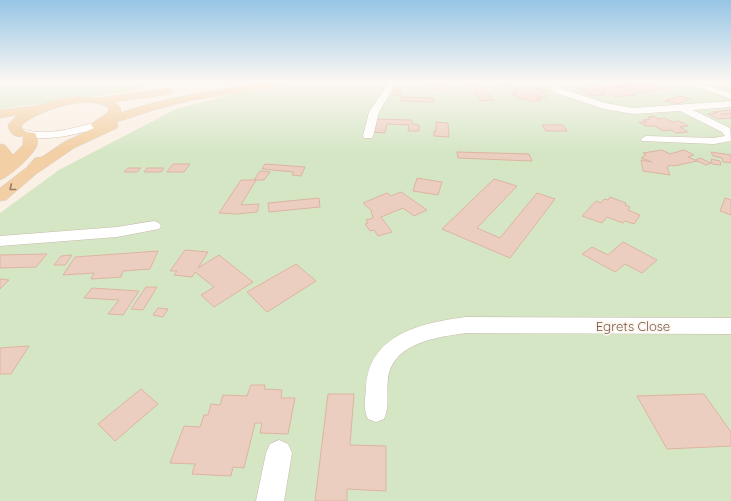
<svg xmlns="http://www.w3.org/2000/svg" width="731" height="501" font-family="Quicksand,sans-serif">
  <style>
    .green { fill: #d5e6c5 }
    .building { fill: #eccec0; stroke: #ddb4a2 }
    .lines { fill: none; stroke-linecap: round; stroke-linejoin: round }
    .minor-casing { stroke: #cab8ad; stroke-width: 1 }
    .major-casing { stroke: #d7d0cd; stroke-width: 1 }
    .minor { fill: #fff; fill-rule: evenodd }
    .major { fill: #f2cfa4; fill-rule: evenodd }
    .oneway { stroke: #977b67 }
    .labels { text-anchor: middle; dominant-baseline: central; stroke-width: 3; stroke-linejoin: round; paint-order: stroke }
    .near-street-label { font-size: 13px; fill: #70574d; stroke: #fdf5eb }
  </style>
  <rect width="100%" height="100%" fill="#faf0e5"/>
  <path class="green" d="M0 82H145L142 88 127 92 0 109Z
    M309 82H731V501H0V213L59 170 176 109 242 92Z"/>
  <path class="building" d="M429 82H443L445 89 430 88Z
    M466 82H478L494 100 481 101Z
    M507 82 516 87 510 88 501 83Z
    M618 82H642L664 88 643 93 635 92 618 86 624 84 630 86Z
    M587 84H596L603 87 618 86 635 95 616 97 607 92 601 93 606 95 592 96 579 89 593 88Z
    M529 86 547 91 541 92 548 96 536 98 541 100 532 102 528 99 522 100 511 94 516 93 513 92 517 91 513 89Z
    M391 91H400L401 95H393Z
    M679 96 691 99 677 104 665 101Z
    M401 97 433 98 434 102 402 101Z
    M731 110V113L721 114H730L731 118 718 119 708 114 717 113 713 112Z
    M654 116 658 119 665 118 672 122 679 121 688 126 680 127 688 132 676 133 671 130 664 131 654 126H646L639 122H647L643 120 651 119 648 117Z
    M375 119 412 120V124L419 125V131H408L409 125 387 124 385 133 372 132Z
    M436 122 448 123 449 137 434 136V131H436Z
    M542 125H563L567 131H546Z
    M662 150 670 154 684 150 694 155 688 157 697 161 674 166 671 165 667 167 670 175 643 171 641 160 652 162 641 158 646 155 643 153Z
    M457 152 529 154 532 161 458 158Z
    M711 152 731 155V163L723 162 722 158 713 156Z
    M700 158 711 163 706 165 695 160Z
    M711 159 720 161 721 165 712 164Z
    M173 164H190L184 172H167Z
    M265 164 305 167 301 176 292 175 294 172 262 169Z
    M128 168H141L137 172H124Z
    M147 168H164L161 172H144Z
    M260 171 270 172 264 180H254Z
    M417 178 442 182 438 195 413 191Z
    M494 179 517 186 477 228 500 238 537 193 555 199 510 258 442 229Z
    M241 180H256L241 205 259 204 257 212 236 214 219 213Z
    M401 192 427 210 414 216 403 208 381 217 392 232 378 236 374 230 370 231 365 224 368 223 366 220 373 218 371 210 363 203 387 193 391 196Z
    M610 197 626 203 625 205 630 207 628 210 640 215 634 224 625 221 623 223 607 217 602 223 582 216 596 201 601 203 604 199 608 200Z
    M319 198 320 207 269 212 268 203Z
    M725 198 731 200V215L720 211Z
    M623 242 657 260 642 273 625 264 615 272 582 254 592 247 608 255Z
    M185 250 208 252 198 268 219 255 253 282 214 307 201 295 214 287 195 272 192 277 174 275 177 271H170Z
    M158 251 150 269 123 271 121 277 91 279 94 273 63 275 75 257Z
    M47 254 36 267 0 268V255Z
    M72 255 65 265H54L61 256Z
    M296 264 316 281 267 312 247 292Z
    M0 279 9 280 0 289Z
    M146 287H157L143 310 131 309Z
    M92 288 139 291 123 315 108 314 119 300 84 298Z
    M158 308 168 309 163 317 153 315Z
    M29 346 11 374H0V348Z
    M251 385H265L264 389 282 390 281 398H295L288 434 260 433 262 423H255L244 468 233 467 231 476 192 474 195 464 170 463 184 426 200 427 204 415H208L211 404 220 405 223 395 247 396Z
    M141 389 158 404 115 441 98 424Z
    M328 394H354L350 445 386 446V491L347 489V501H315Z
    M704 394 731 432V446L667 449 637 396Z"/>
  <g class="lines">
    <defs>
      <path id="minor" d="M389 82H397L379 112 373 136 372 138H364L363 136 369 112Z
        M549 82H558L556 84 562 89 606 103 633 108 731 101V107L693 110 730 128 731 141 714 144 642 141 641 139 646 136 714 138 725 136 722 132 680 111 633 114 604 109 556 93 547 84Z
        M684 82H695L731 93V99Z
        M97 122 102 125 101 127C73 136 45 142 16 135L15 133C20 127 31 132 38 132 59 133 77 127 97 122Z
        M154 221 159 223 161 226 159 229 117 237 0 246V236L117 227Z
        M466 317 731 318V334L466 333C437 337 392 343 388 379 386 393 390 406 384 419L376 422 368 419C363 409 365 399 366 389 368 334 421 323 466 317Z
        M279 440 288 444 292 453 284 501H256L266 453 270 444Z"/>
      <path id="major" d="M265 82H287L282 85 188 101 157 109 117 122 118 125 117 128 74 148 36 174 6 200 0 201V188L26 168 35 158 42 157 64 142 94 128 91 125C95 119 106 117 109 109 93 92 35 111 21 126 23 133 29 132 35 133 37 136 38 142 37 145 34 155 9 177 0 180V144L5 145 13 155 23 145V136C15 138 9 133 8 125L17 115 0 118V110L35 106 61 99 76 97 98 98 169 88 174 91 169 94 115 102 121 109 120 113C167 97 216 90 265 82Z"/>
    </defs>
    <use href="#minor" class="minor-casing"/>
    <use href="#major" class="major-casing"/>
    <use href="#minor" class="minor"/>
    <use href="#major" class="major"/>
  </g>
  <defs><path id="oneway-chevron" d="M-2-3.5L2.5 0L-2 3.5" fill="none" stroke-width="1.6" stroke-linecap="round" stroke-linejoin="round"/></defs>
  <use class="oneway" href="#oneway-chevron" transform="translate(12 188) rotate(141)"/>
  <linearGradient id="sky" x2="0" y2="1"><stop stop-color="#96c5e5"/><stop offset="0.54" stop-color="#fdf8f3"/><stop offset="1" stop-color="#fdf8f3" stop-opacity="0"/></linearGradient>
  <rect width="731" height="152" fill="url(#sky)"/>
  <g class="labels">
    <g class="near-street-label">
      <text x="633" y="326">Egrets Close</text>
    </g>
  </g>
</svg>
